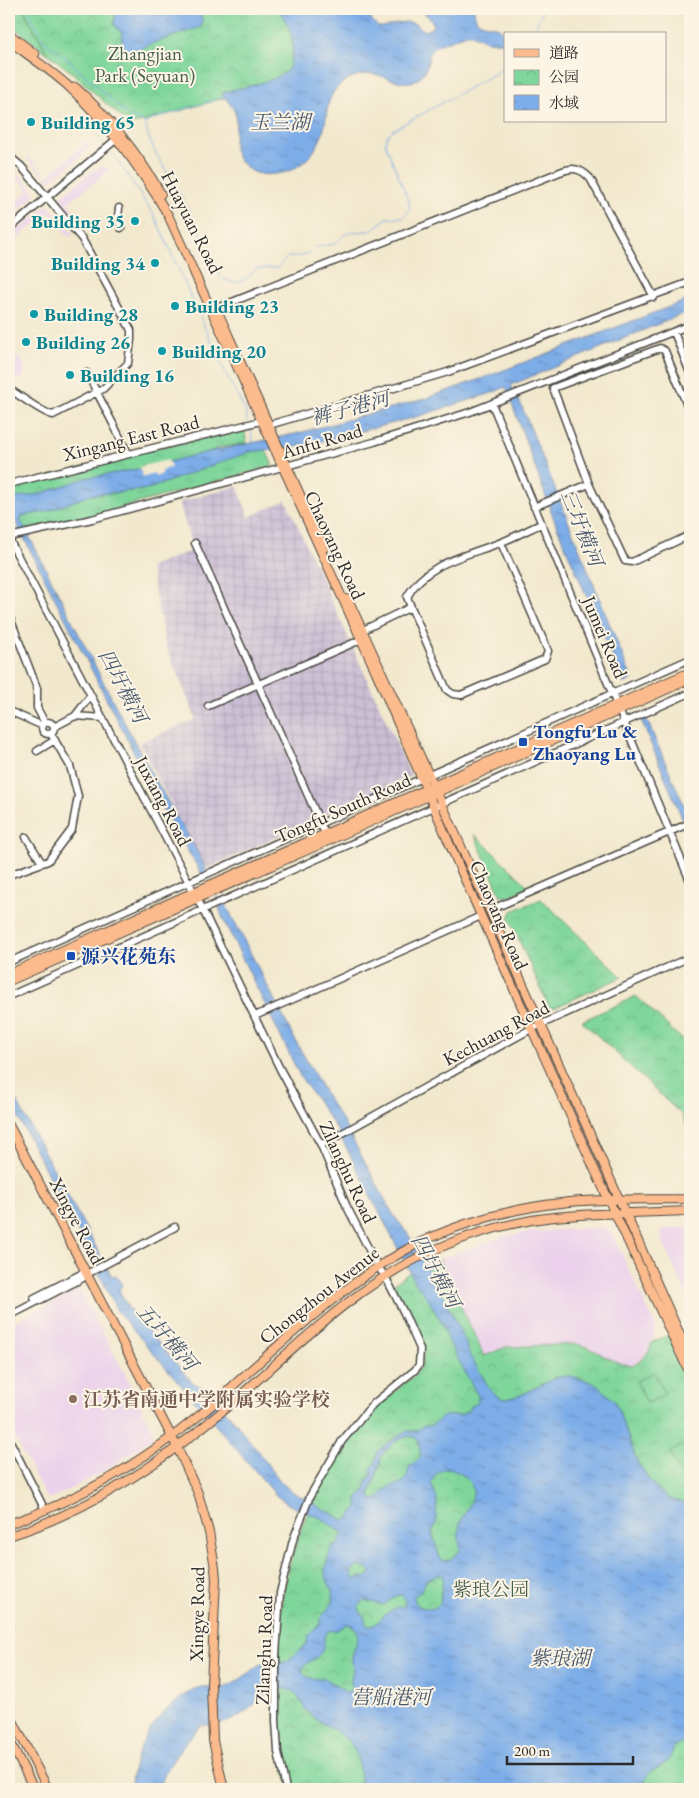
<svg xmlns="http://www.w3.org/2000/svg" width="699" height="1798" font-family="'EB Garamond','Noto Serif SC',serif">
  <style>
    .built { fill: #ebd1eb }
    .industrial { fill: url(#industrial-grid) }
    .grass { fill: url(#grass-tufts); stroke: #558063 }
    .park { fill: url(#park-crowns); stroke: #558063 }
    .garden { fill: #7fd69b; stroke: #558063 }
    .water { fill: url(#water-ripples); stroke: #546c8a; fill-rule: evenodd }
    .pier { fill: #f2e8cd }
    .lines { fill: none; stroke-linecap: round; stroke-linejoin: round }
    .stream { stroke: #7dade8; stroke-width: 1 }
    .canal { stroke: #7dade8; stroke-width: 4.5 }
    .minor-casing { stroke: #494743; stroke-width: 9 }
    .major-casing { stroke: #494743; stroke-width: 10 }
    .minor { stroke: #fff; stroke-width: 6 }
    .major { stroke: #fbbb8d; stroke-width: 8 }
    .culture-dot { fill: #0f9aa8; stroke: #fcf5e5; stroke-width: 2 }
    .transit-dot { fill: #1a4fb4; stroke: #fcf5e5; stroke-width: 2 }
    .education-dot { fill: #8d6e63; stroke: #fcf5e5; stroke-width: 2 }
    .labels { text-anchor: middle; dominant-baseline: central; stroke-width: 4; stroke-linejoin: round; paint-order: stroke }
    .park-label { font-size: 19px; fill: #445e4d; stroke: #fcf5e5 }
    .culture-label { font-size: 19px; font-weight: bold; fill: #0d838f; stroke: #fcf5e5; text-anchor: start }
    .street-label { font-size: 19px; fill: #2b2b2b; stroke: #fcf5e5 }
    .transit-label { font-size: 19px; font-weight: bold; fill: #164399; stroke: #fcf5e5; text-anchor: start }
    .education-label { font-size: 19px; font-weight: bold; fill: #785e54; stroke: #fcf5e5; text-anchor: start }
    .water-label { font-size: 20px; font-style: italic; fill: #48586d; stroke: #fcf5e5 }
  </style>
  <defs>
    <pattern id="industrial-grid" width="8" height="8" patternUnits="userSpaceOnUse" patternTransform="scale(1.25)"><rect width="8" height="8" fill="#cbbfd5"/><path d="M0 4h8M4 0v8" fill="none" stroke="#aea4b7"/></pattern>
    <pattern id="grass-tufts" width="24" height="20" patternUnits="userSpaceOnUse" patternTransform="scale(1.25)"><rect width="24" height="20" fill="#7fd69b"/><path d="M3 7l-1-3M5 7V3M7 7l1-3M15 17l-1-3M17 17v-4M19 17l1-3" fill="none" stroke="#6eb886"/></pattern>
    <pattern id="park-crowns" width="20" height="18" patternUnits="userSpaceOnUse" patternTransform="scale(1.25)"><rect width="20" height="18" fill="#7fd69b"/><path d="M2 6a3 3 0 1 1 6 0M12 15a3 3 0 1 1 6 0" fill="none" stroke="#6eb886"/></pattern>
    <pattern id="water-ripples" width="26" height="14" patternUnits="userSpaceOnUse" patternTransform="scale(1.25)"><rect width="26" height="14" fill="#7dade8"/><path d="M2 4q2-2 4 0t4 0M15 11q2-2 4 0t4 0" fill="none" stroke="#678dbc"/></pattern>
  </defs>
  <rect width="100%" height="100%" fill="#fcf5e5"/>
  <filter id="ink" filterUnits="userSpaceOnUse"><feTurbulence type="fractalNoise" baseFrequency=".02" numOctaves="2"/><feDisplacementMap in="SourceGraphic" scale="10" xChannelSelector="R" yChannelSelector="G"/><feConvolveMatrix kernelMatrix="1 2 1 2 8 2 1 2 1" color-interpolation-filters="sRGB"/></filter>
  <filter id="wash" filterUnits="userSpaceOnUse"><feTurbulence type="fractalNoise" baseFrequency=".0096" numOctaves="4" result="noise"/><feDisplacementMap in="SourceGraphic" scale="20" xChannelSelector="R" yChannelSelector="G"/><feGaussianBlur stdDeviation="1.12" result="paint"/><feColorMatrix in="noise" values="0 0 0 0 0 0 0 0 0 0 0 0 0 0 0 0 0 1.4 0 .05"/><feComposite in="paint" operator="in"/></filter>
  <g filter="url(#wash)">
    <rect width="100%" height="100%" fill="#f2e8cd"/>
    <path class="built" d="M88 141 91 145 82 153 83 155 49 182 27 159 29 157 47 177Z
      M104 165 109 171 67 203 87 227 85 230 59 198 94 170 96 171Z
      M18 173 36 194 9 218V209L29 191 15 175Z
      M48 205 73 234 70 237 49 212 9 245V238Z
      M20 357 25 368 23 378 9 384V363Z
      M602 1227 607 1228 612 1234 656 1326 652 1342 647 1355 632 1365H622L613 1362 587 1346 526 1345 506 1347 484 1356 439 1259 504 1236 532 1232Z
      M690 1227V1304L661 1237 662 1229Z
      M79 1289 124 1372 153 1433 150 1440 101 1473 50 1499 45 1496 9 1426V1324Z"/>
    <path class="industrial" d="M237 486 249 517 286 500 411 776 206 869 139 743 196 719 165 643 150 567 193 550 179 502Z"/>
    <path class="grass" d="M13 9H23L48 54 9 24V14Z
      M266 450 273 466 90 516 23 530 15 513 90 495 148 489 221 461 249 452Z"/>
    <path class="park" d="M23 9H330L299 76 135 124 123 119 75 75 48 54Z
      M244 429 247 443 219 448 171 467 9 503V487L148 450Z
      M474 834 529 887 508 897 501 896Z
      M541 899 620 975 622 977 554 1008 549 1007 509 918 512 911Z
      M636 996 690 1047V1135L682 1115 582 1021Z
      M439 1259 484 1356 506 1347 576 1344C599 1348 608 1364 632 1365 642 1360 650 1354 652 1342L690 1326V1789H290C279 1757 280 1725 280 1692 279 1671 278 1651 279 1631 283 1565 307 1504 341 1449L348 1443 376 1407 415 1375 422 1365 424 1352 423 1338 414 1323 412 1311 403 1302 394 1284 407 1274Z"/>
    <path class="garden" d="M654 1372 665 1394 647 1403 636 1381Z
      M690 1442V1472L681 1476 670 1452Z"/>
    <path class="water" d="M120 9H155L159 15H163L175 9H198L203 21 201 27 150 44 134 52 127 54 122 46V34L114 24 116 12Z
      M278 9H300L306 14 313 9H362L378 27C390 28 402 18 415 24 419 26 421 29 425 31L432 28 433 24 431 19 420 9H474C475 37 505 13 505 43L487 41 469 33 433 47C427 54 430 66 422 75 409 91 389 76 373 74 364 73 351 76 344 82 324 96 329 112 323 132 316 154 299 172 275 174 262 176 250 173 241 162 229 149 236 135 236 119 236 108 227 102 222 93L238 88H243C256 84 273 81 284 73 289 70 290 66 291 60 296 40 289 25 278 9Z
      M690 299V311L511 385 522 407 632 679 624 684 555 522 506 387 492 393 413 418 302 446 249 452 148 489 90 495 45 512 21 516V521L31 540C78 631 122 723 174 812 181 824 208 866 208 879L204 878 162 807 13 517 9 518V499L39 494 86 478 139 469 204 453 299 433 424 399 486 377Z
      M646 718 690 819V837L641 720Z
      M217 896 226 905 294 1038 330 1102 342 1120 394 1216 407 1232 446 1302 465 1341 470 1356 491 1391 500 1398 507 1399 523 1394 559 1376H571L591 1382 601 1388 614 1401 618 1409 637 1461 650 1481 659 1491 670 1499 690 1505V1740L675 1745C672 1749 672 1756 668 1760 656 1775 648 1762 643 1789H363C357 1778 362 1763 354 1749 345 1732 324 1727 310 1714 301 1707 300 1693 288 1689 283 1687 275 1689 270 1692 261 1696 254 1706 246 1711 229 1725 220 1723 200 1726 182 1746 168 1764 158 1789H130C134 1752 150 1720 181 1698 186 1695 192 1690 198 1689 208 1686 219 1690 229 1686 241 1680 252 1670 264 1662L280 1663 286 1662 307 1644 308 1636 319 1625 322 1616 333 1603C335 1591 327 1584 325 1572 324 1568 331 1549 333 1545L337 1546 343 1533 319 1517 291 1506 277 1496 117 1311 90 1255 9 1100V1087L111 1275 117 1277 122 1285 119 1290 128 1307 192 1382 207 1390 234 1420 281 1482 291 1491 343 1520 350 1517 357 1507V1498L365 1490 367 1480 372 1475 370 1471 375 1463 378 1451 392 1440 406 1431H415L424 1426H431L444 1416 461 1415 471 1409 470 1407 479 1402 477 1399 479 1398 451 1346 441 1321 428 1299 415 1282 336 1128 300 1076 223 919 216 899ZM409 1436 414 1437 418 1440 421 1457 409 1467C405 1488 404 1479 388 1488 383 1491 381 1496 376 1500L371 1499 370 1493 380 1465 381 1455 396 1441ZM444 1469C453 1469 459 1472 466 1478 483 1495 465 1508 460 1524 457 1533 460 1542 460 1551L450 1560 443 1561 440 1558 432 1533 436 1523 437 1499 431 1483 436 1474ZM359 1566 369 1569 371 1571 369 1576 354 1579 351 1572ZM439 1574 443 1576 440 1604 433 1609 419 1607 415 1603 414 1596 420 1592 427 1579ZM398 1595H402L405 1600 404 1607C401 1607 397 1606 395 1608 390 1610 380 1619 377 1623L368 1626 366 1625 365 1619 358 1607 364 1600 383 1605ZM347 1624C367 1629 354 1646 352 1657 351 1661 353 1665 353 1669 352 1677 349 1681 352 1688L347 1693 324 1678C315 1678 306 1681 302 1670 309 1655 326 1662 324 1636L328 1631 337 1630Z"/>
    <path class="pier" d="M168 460 171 467 161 471 162 474 155 477 154 473 143 477 139 467Z"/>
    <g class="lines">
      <path class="stream" d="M27 9 45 42 70 61 127 115 145 123C171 112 197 106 224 97
        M533 34 543 9
        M82 116 104 144
        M145 123C149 148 165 167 177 189 193 217 206 247 220 277 235 287 245 282 256 269L277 268 288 257C300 257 307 256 315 247L335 244 344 235 351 232 370 231 387 218 404 217 410 209 409 202 385 143 387 136 393 130 505 68
        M112 153 129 177 155 217 227 376 246 412 247 421
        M250 427 253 442"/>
      <path class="canal" d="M682 9 690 23"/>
    </g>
  </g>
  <g filter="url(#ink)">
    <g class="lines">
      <defs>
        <path id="minor" d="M9 156 21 166 82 239 131 330V340L128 363 103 389 53 415C44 414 19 395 9 389
          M119 208 118 217 121 228
          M9 229 119 137
          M212 310 560 172C573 167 580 168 590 178L654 297
          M674 332 690 373
          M87 373 128 453
          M492 404 690 881
          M690 413 665 351 660 348 553 388 589 484 625 561 632 562 690 535
          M269 425 448 372 690 282
          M9 484 261 421
          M534 507 589 484
          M9 537 92 519 374 442 470 412 690 325
          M9 539 197 898 280 1069 321 1145 347 1207 378 1267 385 1276 404 1313 420 1349 419 1365 415 1370 373 1404 342 1441 310 1496 293 1540 280 1593 276 1656V1721L278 1752 286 1789
          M195 543 327 838
          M501 543 548 651 545 659 461 695 453 694 447 690 411 607 407 597C425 563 466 556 499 543 513 538 527 530 541 524
          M9 615 37 688V708L45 723
          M359 632 411 607
          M91 695 75 716 103 718
          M208 706 365 638
          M9 711 43 726
          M42 728a6 6 0 1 1 12 0a6 6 0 1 1-12 0Z
          M54 727 75 716
          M37 751 55 740
          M26 837 42 863
          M9 875 48 861 72 829 78 796 70 766 51 734
          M490 910 690 823
          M9 962 690 659
          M9 996 690 693
          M255 1016 481 916
          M321 1145 531 1029 690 957
          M34 1298 81 1274H87
          M9 1316 83 1278 87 1274 175 1227
          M9 1439 45 1510"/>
        <path id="major" d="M9 34 35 54
          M9 41C28 55 49 69 67 85 108 123 140 167 168 215L376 672 462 873 597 1175 690 1374
          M75 87C110 118 138 153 161 194
          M218 312 324 548
          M348 599 434 786 690 1357
          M9 974 690 672
          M9 981 328 841 690 679
          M9 1125 177 1447 198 1493 209 1532 215 1568 216 1579 211 1685 213 1741 224 1789
          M9 1524C79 1500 144 1461 201 1414 217 1402 230 1388 245 1375 298 1328 352 1278 415 1245 458 1223 514 1208 561 1203 604 1198 648 1200 690 1199
          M9 1536C89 1511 163 1462 226 1408 292 1351 353 1286 434 1250 463 1237 495 1227 527 1221 551 1216 576 1215 600 1214 630 1213 660 1212 690 1211
          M9 1713 48 1789
          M9 1739 34 1789"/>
      </defs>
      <use href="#minor" class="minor-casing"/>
      <use href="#major" class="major-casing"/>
      <use href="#minor" class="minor"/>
      <use href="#major" class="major"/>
    </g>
  </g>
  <g class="culture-dot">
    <circle cx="31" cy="122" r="5"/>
    <circle cx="135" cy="221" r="5"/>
    <circle cx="155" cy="263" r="5"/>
    <circle cx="175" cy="306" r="5"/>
    <circle cx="34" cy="314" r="5"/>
    <circle cx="26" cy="342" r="5"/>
    <circle cx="162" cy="351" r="5"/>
    <circle cx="70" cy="375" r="5"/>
  </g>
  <g class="transit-dot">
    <rect x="518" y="737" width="10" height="10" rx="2.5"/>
    <rect x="66" y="951" width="10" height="10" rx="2.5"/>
  </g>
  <circle class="education-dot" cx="73" cy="1399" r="5"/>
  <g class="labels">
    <g class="park-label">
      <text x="145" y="53">Zhangjian<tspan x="145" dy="22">Park (Seyuan)</tspan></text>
      <text x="491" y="1589">紫琅公园</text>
    </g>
    <g class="culture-label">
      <text x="41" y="122">Building 65</text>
      <text x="125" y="221" text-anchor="end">Building 35</text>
      <text x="145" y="263" text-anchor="end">Building 34</text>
      <text x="185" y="306">Building 23</text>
      <text x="44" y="314">Building 28</text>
      <text x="36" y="342">Building 26</text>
      <text x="172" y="351">Building 20</text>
      <text x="80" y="375">Building 16</text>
    </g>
    <g class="street-label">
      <text transform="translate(192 222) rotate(63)">Huayuan Road</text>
      <text transform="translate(131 438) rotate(-14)">Xingang East Road</text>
      <text transform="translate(322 441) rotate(-16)">Anfu Road</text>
      <text transform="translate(335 545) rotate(65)">Chaoyang Road</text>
      <text transform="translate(605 637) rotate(67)">Jumei Road</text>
      <text transform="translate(163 801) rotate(62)">Juxiang Road</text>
      <text transform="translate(343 808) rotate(-24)">Tongfu South Road</text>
      <text transform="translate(499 915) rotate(66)">Chaoyang Road</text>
      <text transform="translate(496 1033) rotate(-28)">Kechuang Road</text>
      <text transform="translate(348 1172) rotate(65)">Zilanghu Road</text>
      <text transform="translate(77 1221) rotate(62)">Xingye Road</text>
      <text transform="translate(319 1295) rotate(-38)">Chongzhou Avenue</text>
      <text transform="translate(197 1614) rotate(-89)">Xingye Road</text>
      <text transform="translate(264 1650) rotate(-88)">Zilanghu Road</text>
    </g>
    <g class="transit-label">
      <text x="533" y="731">Tongfu Lu &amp;<tspan x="533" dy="22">Zhaoyang Lu</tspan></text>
      <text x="81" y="956">源兴花苑东</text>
    </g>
    <g class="education-label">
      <text x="83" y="1399">江苏省南通中学附属实验学校</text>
    </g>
    <g class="water-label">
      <text x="280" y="122">玉兰湖</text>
      <text transform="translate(350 408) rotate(-15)">裤子港河</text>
      <text transform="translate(582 528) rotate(68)">三圩横河</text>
      <text transform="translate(123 686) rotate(62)">四圩横河</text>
      <text transform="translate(436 1271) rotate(62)">四圩横河</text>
      <text transform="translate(167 1337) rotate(49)">五圩横河</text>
      <text x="560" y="1658">紫琅湖</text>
      <text x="391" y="1697">营船港河</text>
    </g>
  </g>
  <rect width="699" height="1798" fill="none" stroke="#fcf5e5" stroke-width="30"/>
  <rect x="504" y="32" width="162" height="90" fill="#fcf5e5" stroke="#a8a49b"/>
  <rect x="514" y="49" width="25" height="8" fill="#fbbb8d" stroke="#a8a49b"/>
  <text x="549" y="58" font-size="15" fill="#2b2b2b">道路</text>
  <rect x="514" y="70" width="25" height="15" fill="url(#park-crowns)" stroke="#a8a49b"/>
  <text x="549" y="82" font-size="15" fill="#2b2b2b">公园</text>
  <rect x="514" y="95" width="25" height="15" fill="url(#water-ripples)" stroke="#a8a49b"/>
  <text x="549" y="108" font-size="15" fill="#2b2b2b">水域</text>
  <path d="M507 1756v8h126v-8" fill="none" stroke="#2b2b2b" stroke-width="2.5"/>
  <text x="514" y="1756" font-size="15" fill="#2b2b2b" stroke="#fcf5e5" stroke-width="4" paint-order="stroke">200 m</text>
</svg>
